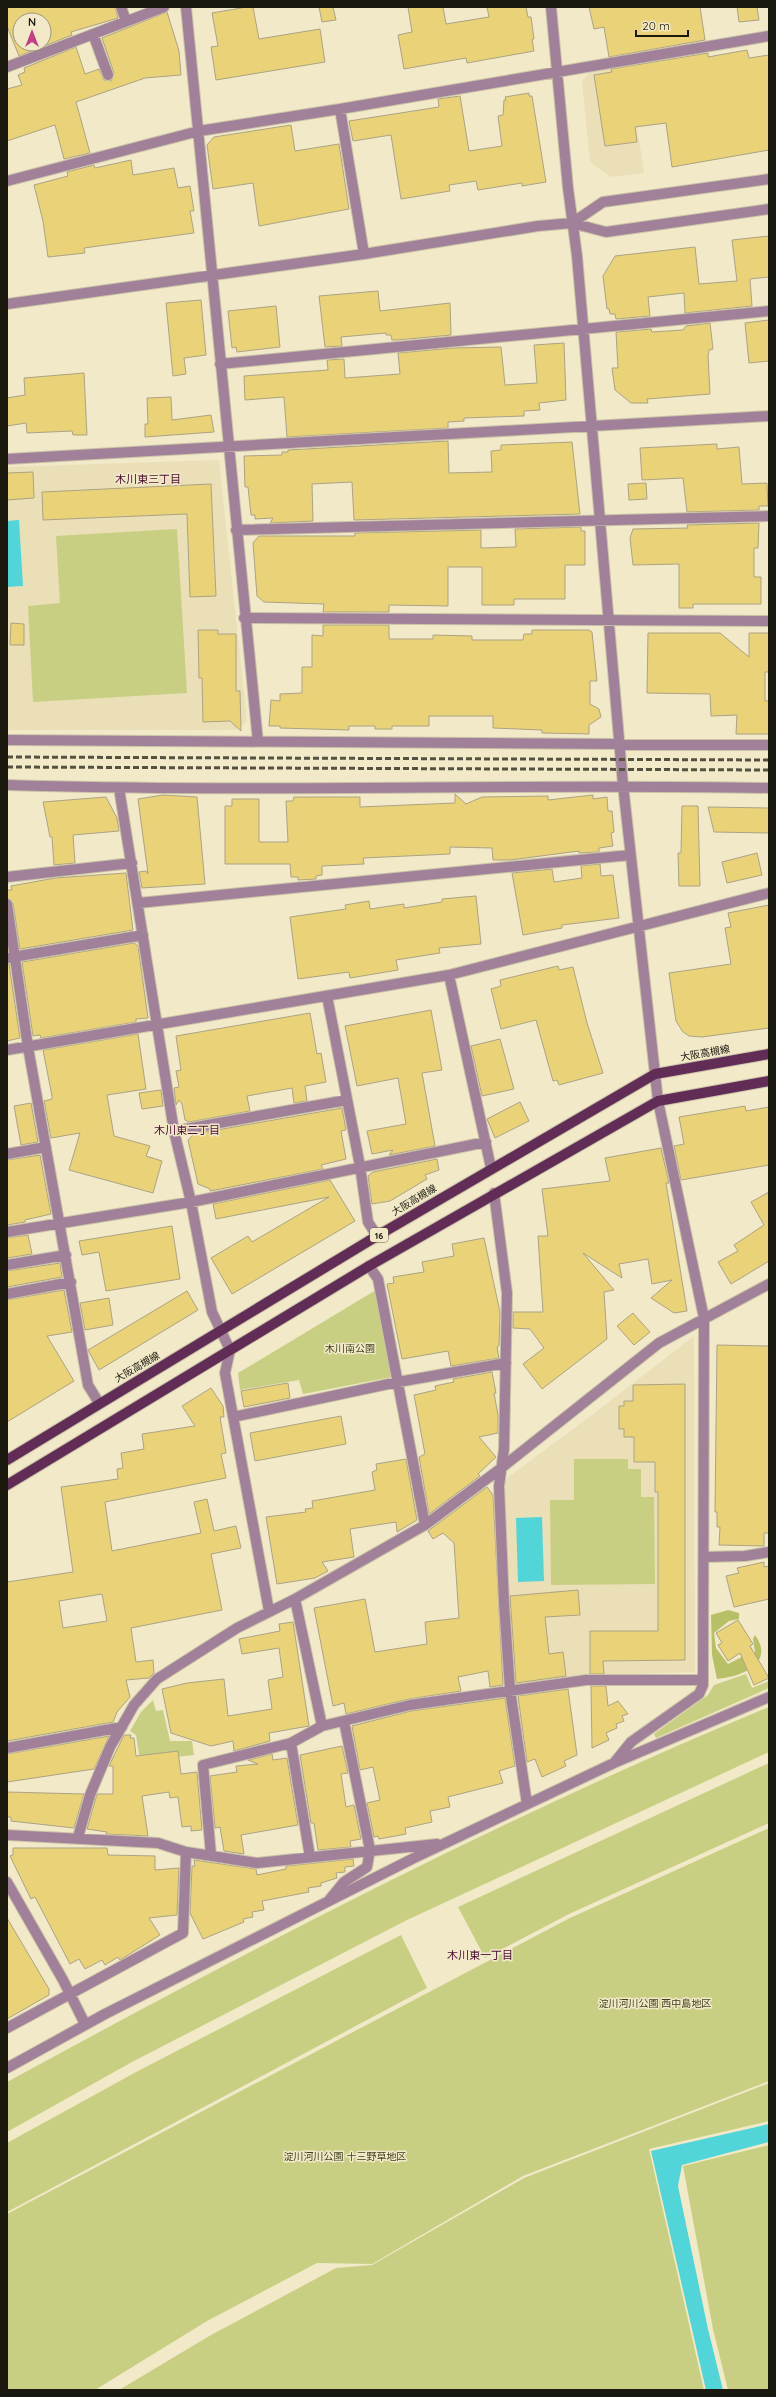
<svg xmlns="http://www.w3.org/2000/svg" width="776" height="2397" font-family="Quicksand,'Noto Sans JP',sans-serif">
  <style>
    .built { fill: #eadfb7 }
    .green { fill: #c8cf83 }
    .forest { fill: #b8c067 }
    .water { fill: #51d5d8 }
    .building { fill: #ead278; stroke: #aba384; fill-rule: evenodd }
    .lines { fill: none; stroke-linecap: round; stroke-linejoin: round }
    .minor-casing { stroke: #cbc3a7; stroke-width: 12 }
    .major-casing { stroke: #cbc3a7; stroke-width: 12 }
    .minor { stroke: #a18199; stroke-width: 10 }
    .major { stroke: #612c56; stroke-width: 10 }
    .rail { stroke: #555140; stroke-width: 3; stroke-dasharray: 6 3; stroke-linecap: butt }
    .labels { text-anchor: middle; dominant-baseline: central; stroke-width: 3; stroke-linejoin: round; paint-order: stroke }
    .shield { fill: #f2e9c9; stroke: #5c5745; stroke-width: 1 }
    .shield-label { font-size: 9px; font-weight: bold; fill: #1b180d }
    .street-label { font-size: 10px; fill: #1b180d; stroke: #f2e9c9 }
    .park-label { font-size: 10px; fill: #3e411b; stroke: #f2e9c9 }
    .neighbourhood-label { font-size: 11px; fill: #4a0b2f; stroke: #f2e9c9 }
  </style>
  <rect width="100%" height="100%" fill="#f2e9c9"/>
  <path class="built" d="M628 66 644 173 611 177 590 162 582 81 590 72Z
    M219 460 247 722 236 730H7V467Z
    M694 1336 695 1672 580 1676 514 1687 508 1627 503 1481 592 1415Z"/>
  <path class="green" d="M177 529 187 693 33 702 28 606 60 603 56 536Z
    M376 1290 392 1377 303 1394 299 1380 240 1390 238 1373Z
    M574 1459H628V1469H641V1497H654L655 1584 551 1585 550 1500H574Z
    M746 1674 752 1688 769 1681V1688L656 1738 654 1734 708 1695 714 1685Z
    M153 1700 156 1711 163 1710 170 1741H192L194 1755 140 1761 136 1735 130 1731 141 1712Z
    M769 1707V1752L407 1920 132 2062 7 2132V2082C255 1947 507 1815 769 1707Z
    M769 1763V1823L569 1914 485 1958 458 1907Z
    M769 1828V2081L523 2176 372 2264 317 2263 207 2321 95 2390H7V2214L570 1918Z
    M401 1935 427 1988 7 2212V2143L138 2071Z
    M769 2083V2121L649 2149 704 2390H119L211 2335 336 2268 372 2265 524 2178Z
    M769 2145V2390H728L713 2329 683 2166Z"/>
  <path class="forest" d="M728 1610 739 1613V1619L729 1621 714 1633 716 1648 728 1664 742 1657 746 1658 755 1652 753 1639 755 1635C776 1664 740 1677 717 1679L712 1655 711 1615Z"/>
  <path class="water" d="M19 520 23 586 7 587V521Z
    M542 1517 544 1581 518 1582 516 1518Z
    M769 2124V2142L682 2165 678 2186 708 2329 723 2390H706L651 2151Z"/>
  <path class="building" d="M7 7H115L118 18 71 32 72 35 19 56 7 26ZM20 20H44V44H20Z
    M247 7H253L259 39 320 29 325 62 216 80 211 47 218 46 212 13Z
    M319 7H333L336 20 322 22Z
    M408 7H443L446 24 489 17 487 7H526L528 17H531L534 39H532L534 51 467 63 466 58 404 69 398 35 412 32Z
    M589 7H700L705 40 609 57 604 27 594 29Z
    M737 7H757L759 20 739 22Z
    M167 12 179 51 181 75 145 78 76 102 90 153 64 159 55 125 7 141V89L22 85 18 75 25 72 24 68 76 47 85 74 99 69 104 80 111 81 114 73 102 38Z
    M747 50 749 58 769 55V150L672 167 666 123 635 127 637 142 605 146 594 75 612 72 611 69 708 53V57Z
    M529 93V96H532L546 182 522 186V183L478 190 476 181 449 185 450 191 401 199 391 135 353 141 349 121 439 107 438 99 460 96 469 151 502 146 498 116 503 115 504 100H506L505 97Z
    M291 125 295 151 339 144 349 209 259 226 253 183 213 189 207 145 214 137Z
    M131 160 133 175 174 168 178 188 190 186 194 211H190L194 233 84 248 85 253 48 257 43 221 34 185 68 176 67 172 94 165 95 168Z
    M769 236V277L750 279 752 306 685 313 684 293 648 297 650 316 616 319 615 314H610L609 309H607L603 276 615 256 695 247 699 284 737 281 732 240Z
    M378 291 380 311 450 303 451 335 397 340H392L391 335H386V333L341 337 342 346 325 347 319 296Z
    M201 300 206 355 184 358 186 374 173 376 166 303Z
    M276 306 280 347 237 352 236 347 232 348 228 311Z
    M769 320V361L749 363 745 323Z
    M710 323 713 349 709 350 708 356 710 394 647 399 648 403H631L615 390 612 368H618L616 332 651 329 652 332 683 330 686 326Z
    M564 343 566 400 539 403 540 410 524 411V416L464 418V421L448 422V428L287 437 284 397 245 400 244 376 328 370 327 360 344 359 345 378 400 374 398 353 452 348 501 347 505 385 537 383 534 345Z
    M84 373 87 435H73L72 431 27 433 26 423 7 426V398L25 395 24 378Z
    M171 397 172 420 211 415 214 432 145 437V424H148L147 398Z
    M448 441 449 473 492 472 491 451 501 450V445L572 442 580 514 354 520 352 482 312 484 313 521 270 523 273 518 255 519V515H251L248 487H245L244 456 282 455V452H288V450Z
    M717 444V449L739 447 742 484 767 483 768 506H759V510L687 512 683 478 642 480 640 448Z
    M33 472 34 498 7 500V473Z
    M646 483 647 499 629 500 628 484Z
    M211 484 216 596 190 597 187 514 43 520 42 492Z
    M759 523 758 548H754V577H761V604H693V608H679V564L633 565 630 538 633 529 688 528 687 525Z
    M581 527V531H585V565H565V599H514V605H482V567H448V606L389 605V612H323L324 604 264 602 257 596 253 543 259 536H355V533L481 530V548L516 547 515 529Z
    M11 623 24 624V645H10Z
    M323 625H389V639H433V635L472 636V640H523L524 634H532V630H589L592 632 597 681H590V704L599 709 601 717 589 725V734L542 733V730L493 728V716H429V726H392V729H375V726H349V730L280 728V726H269L271 700 280 701V694L302 693V667H312V635L323 636Z
    M198 630H218V634H236V691H240L241 731 230 721 203 722 202 678H199Z
    M648 633H720L749 657V633H769V672H765V701H769V734H736L737 715 711 716 710 694 647 693Z
    M455 794 466 804 482 797 548 796V800L593 795V799L607 797 608 811H612L614 832 611 833 613 846 599 848V852L579 853V851L510 860H493L492 848 450 847V854L363 858 364 864 322 866V875L316 876V879L298 880V877H291L290 864H225V806H232V799H259V842H288L286 801H293L294 797H360V807L455 803Z
    M163 795 197 797 205 884 142 888 139 872 146 871 148 874 138 799Z
    M106 797 117 818 119 831 73 835 75 863 54 865 52 837H50L43 802Z
    M682 806H698L700 886H679L678 853H681Z
    M708 807 769 808V833L714 832Z
    M757 853 762 875 727 883 722 862Z
    M600 864 601 876 613 875 619 918 562 925V928L523 935 512 873 552 869 554 882 582 878 581 866Z
    M126 873 133 930 20 949 13 903 7 898V890H12L11 886 55 878Z
    M476 896 481 944 439 948 440 953 396 960 398 970 350 978 349 972 298 979 290 917 346 909 345 905 369 901 370 909 404 904V908L442 902V899Z
    M769 905V1028L702 1037 689 1036 683 1032 676 1021 669 973 731 964 725 928 731 927 728 913Z
    M134 943 138 946 148 1018 136 1019V1022L41 1038 40 1035 33 1036 22 962Z
    M7 964H9L20 1038 7 1041Z
    M558 966 559 970 573 967 587 1023 603 1073 559 1085 557 1080 553 1081 536 1020 501 1029 491 989 501 986 500 980Z
    M431 1010 442 1070 422 1073 435 1146 389 1155 393 1150 372 1154 367 1131 406 1124 398 1078 357 1086 345 1026Z
    M310 1013 317 1054 321 1053 326 1082 305 1086 307 1101 294 1103 292 1088 247 1096 250 1111 189 1122 185 1120 182 1104 179 1100 176 1105 174 1088 179 1087 176 1071 181 1070 176 1036Z
    M138 1034 146 1089 107 1095 114 1136 150 1146 146 1156 162 1161 153 1193 69 1170 80 1133 51 1138 44 1101 52 1099V1096L43 1050Z
    M500 1039 514 1089 482 1096 471 1046Z
    M161 1090 163 1106 142 1109 139 1093Z
    M520 1102 529 1121 495 1138 487 1119Z
    M31 1103 38 1142 21 1145 14 1106Z
    M745 1106 746 1111 769 1107V1165L681 1180 674 1146 684 1144 679 1117Z
    M342 1108 346 1130 341 1131 346 1159 321 1165 323 1169 210 1191V1189L198 1184 188 1140 194 1134Z
    M661 1148 669 1183H666L687 1311 674 1313 651 1298 672 1280 652 1284 648 1259 619 1264 622 1278 583 1253 614 1290 604 1292 607 1339 542 1389 523 1364 544 1348 530 1329 513 1328V1312H543L538 1236H548L542 1189 610 1181 605 1158Z
    M40 1155 51 1214 25 1220V1222L7 1225V1160Z
    M437 1159 439 1170 425 1175 427 1179 390 1201 372 1204 368 1176 373 1172Z
    M330 1180 355 1221 232 1294 211 1258 248 1236 252 1242 329 1197 216 1219 213 1204Z
    M769 1192V1261L731 1284 718 1262 738 1251 734 1245 764 1225 751 1202Z
    M172 1226 180 1279 106 1291 99 1252 82 1255 79 1241Z
    M28 1235 32 1254 7 1258V1238Z
    M484 1238 500 1312 499 1346 497 1347 499 1358 451 1366 448 1351 402 1359 387 1284 394 1283 393 1277 424 1272 422 1262 454 1256 452 1244Z
    M60 1263 62 1277 7 1287V1271Z
    M64 1290 72 1332 47 1336 74 1381 7 1422V1300Z
    M187 1291 198 1310 99 1370 88 1350Z
    M109 1298 113 1325 85 1330 80 1303Z
    M633 1313 650 1332 634 1345 617 1326Z
    M717 1345 769 1346V1533H764V1546L719 1545 720 1527H717V1512H715Z
    M492 1372 496 1393H494L498 1415V1433L479 1437 496 1457 478 1474 480 1476 429 1514 419 1457 425 1454 414 1395 436 1390 435 1386 454 1382 453 1379Z
    M288 1383 290 1398 244 1407 241 1391Z
    M685 1384V1660L603 1661 604 1674H590V1631H658V1492H655V1462H634V1437H624V1429H619V1406H624V1401H633V1385Z
    M211 1388 223 1406 224 1417H220L226 1453 221 1454 226 1478 105 1502 112 1551 201 1533 194 1502 207 1499 214 1531 236 1526 241 1548 211 1554 222 1610 131 1628 136 1662 153 1660 154 1673 149 1678 126 1680 130 1697 117 1712 113 1722 7 1741V1582L73 1572 61 1487 118 1479 117 1469 123 1468 121 1453 144 1449 142 1434 195 1426 182 1406ZM102 1594 107 1621 63 1628 59 1601Z
    M341 1416 346 1444 255 1461 250 1433Z
    M406 1459 417 1520 397 1532 396 1522 350 1529 354 1557 322 1562 328 1571 315 1578 277 1584 266 1517 306 1512 305 1509 313 1508 312 1501 375 1490 372 1472 377 1470 376 1464Z
    M487 1487 493 1495 503 1685 490 1687 488 1671 458 1677 461 1691 409 1699 346 1714 344 1703 333 1706 314 1608 365 1599 375 1652 427 1644 425 1622 459 1618 454 1543 443 1533 433 1539 428 1531Z
    M764 1562V1567L769 1566V1599L734 1607 726 1576 739 1573 737 1568Z
    M578 1590 580 1615 545 1617 549 1654 563 1652 566 1676 516 1683 510 1596Z
    M738 1620 753 1644 750 1646 769 1678 754 1685 740 1653 728 1661 718 1645 722 1643 716 1633Z
    M293 1622 309 1726 269 1733 270 1741 234 1751 233 1741 211 1746 171 1733 162 1689 187 1683 224 1679 228 1716 272 1709 268 1680 283 1677 279 1648 242 1654 239 1639 280 1631 279 1624Z
    M591 1686H606L608 1706 618 1701 628 1714 622 1716 624 1721 616 1724 617 1728 606 1733 609 1740 592 1748Z
    M568 1689 577 1755 564 1761 566 1766 542 1777 535 1759 527 1762 518 1696Z
    M505 1698 515 1766 499 1771 503 1783 448 1797 450 1807 430 1811 432 1822 405 1828 406 1834 379 1839 378 1836 374 1837 367 1803 380 1800 373 1767 360 1770 352 1726 411 1711Z
    M124 1735H131L130 1738H134L136 1756 178 1751 181 1774 197 1772 202 1830 191 1831V1826L182 1827 178 1797 170 1798 169 1792 142 1796 148 1836 106 1834 107 1832 87 1829 97 1794H113V1766H109Z
    M109 1736 94 1769 7 1782V1754Z
    M342 1746 348 1773 341 1774 346 1807 354 1805 361 1839 350 1841 351 1847 318 1850 314 1823H311L300 1755Z
    M272 1754 273 1760 287 1758 298 1825 241 1835 244 1854 224 1851 220 1827 215 1828 210 1776 237 1772 236 1766 258 1764 248 1760Z
    M7 1792 84 1794 74 1828 11 1821V1817H7Z
    M13 1848H107L108 1855 155 1856V1870L179 1868 177 1915 149 1918 160 1935 120 1960 118 1957 105 1965 102 1960 85 1969 79 1959 70 1964 35 1897 31 1899 10 1856 13 1855Z
    M353 1859 354 1866 345 1867V1872L336 1873 337 1878 321 1883V1886L308 1888 309 1892 262 1901 264 1910 252 1912 253 1917 243 1919 244 1922 203 1939 190 1913 192 1866H195L194 1860 256 1869 257 1875 286 1869V1866Z
    M7 1918 49 1989V1995L7 2019Z"/>
  <g class="lines">
    <defs>
      <path id="minor" d="M121 7 126 21
        M186 7 258 742
        M551 7 568 188 577 256 623 785 655 1074 658 1101 704 1318 703 1685 699 1694 631 1742 614 1763
        M93 34 108 75
        M7 67 164 7
        M340 109 364 254
        M7 181 199 131 340 109 769 36
        M572 223 603 202 769 179
        M7 304 364 254 538 226 572 223 606 232 769 209
        M220 364 769 311
        M7 459 769 416
        M236 530 769 516
        M244 618 769 621
        M7 740 769 745
        M7 785C261 793 515 783 769 788
        M119 788 174 1131 191 1202 212 1312 230 1350 225 1373 269 1611
        M7 877 132 863
        M138 903 630 855
        M7 904 28 1047 88 1385 99 1403
        M7 958 143 935
        M449 975 491 1168
        M327 996 360 1166 368 1222 377 1236
        M7 1050 449 975 769 893
        M174 1131 347 1100
        M7 1154 46 1147
        M494 1193 507 1293 504 1449 499 1486 504 1603 510 1690 527 1804
        M7 1232 191 1202 486 1142
        M7 1265 66 1255
        M369 1266 378 1279 425 1525
        M7 1294 71 1282
        M233 1417 398 1382 506 1363
        M704 1557 745 1556 769 1552
        M295 1599 322 1726 410 1705 586 1680H703
        M291 1743 310 1857
        M7 1748 122 1727
        M7 1835 158 1843 186 1852 257 1863 437 1844
        M78 1837 90 1795 110 1747 134 1705 157 1679 237 1628 295 1599 425 1525 500 1469 659 1343 769 1284
        M211 1855 203 1765 291 1743 322 1726
        M7 1882 63 1980 85 2024
        M330 1899 344 1882 367 1867 370 1850 344 1721
        M7 2028 183 1933 186 1852
        M7 2068 105 2014 416 1857 614 1763 769 1697"/>
      <path id="major" d="M7 1460 377 1236 655 1074 769 1054
        M7 1485 369 1266 658 1101 769 1081"/>
    </defs>
    <use href="#minor" class="minor-casing"/>
    <use href="#major" class="major-casing"/>
    <use href="#minor" class="minor"/>
    <use href="#major" class="major"/>
    <path class="rail" d="M7 757 769 760
      M7 767 769 770"/>
  </g>
  <g class="labels">
    <rect class="shield" x="370" y="1228" width="18" height="14" rx="3"/>
    <g class="shield-label">
      <text x="379" y="1235">16</text>
    </g>
    <g class="street-label">
      <text transform="translate(705 1053) rotate(-10)">大阪高槻線</text>
      <text transform="translate(414 1200) rotate(-31)">大阪高槻線</text>
      <text transform="translate(137 1367) rotate(-30)">大阪高槻線</text>
    </g>
    <g class="park-label">
      <text x="350" y="1348">木川南公園</text>
      <text x="655" y="2003">淀川河川公園 西中島地区</text>
      <text x="345" y="2156">淀川河川公園 十三野草地区</text>
    </g>
    <g class="neighbourhood-label">
      <text x="148" y="479">木川東三丁目</text>
      <text x="187" y="1130">木川東二丁目</text>
      <text x="480" y="1955">木川東一丁目</text>
    </g>
  </g>
  <rect width="776" height="2397" fill="none" stroke="#1b180d" stroke-width="16"/>
  <g transform="translate(32 32)"><circle r="19" fill="#f2e9c9" stroke="#9c957e"/>
  <path d="M0-3L7 15L0 10L-7 15Z" fill="#c34087"/>
  <text y="-6" font-size="11" font-weight="bold" text-anchor="middle" fill="#1b180d">N</text>
  </g>
  <path d="M636 30v6h52v-6" fill="none" stroke="#1b180d" stroke-width="2"/>
  <text x="642" y="30" font-size="12" fill="#1b180d" stroke="#f2e9c9" stroke-width="3" paint-order="stroke">20 m</text>
</svg>
